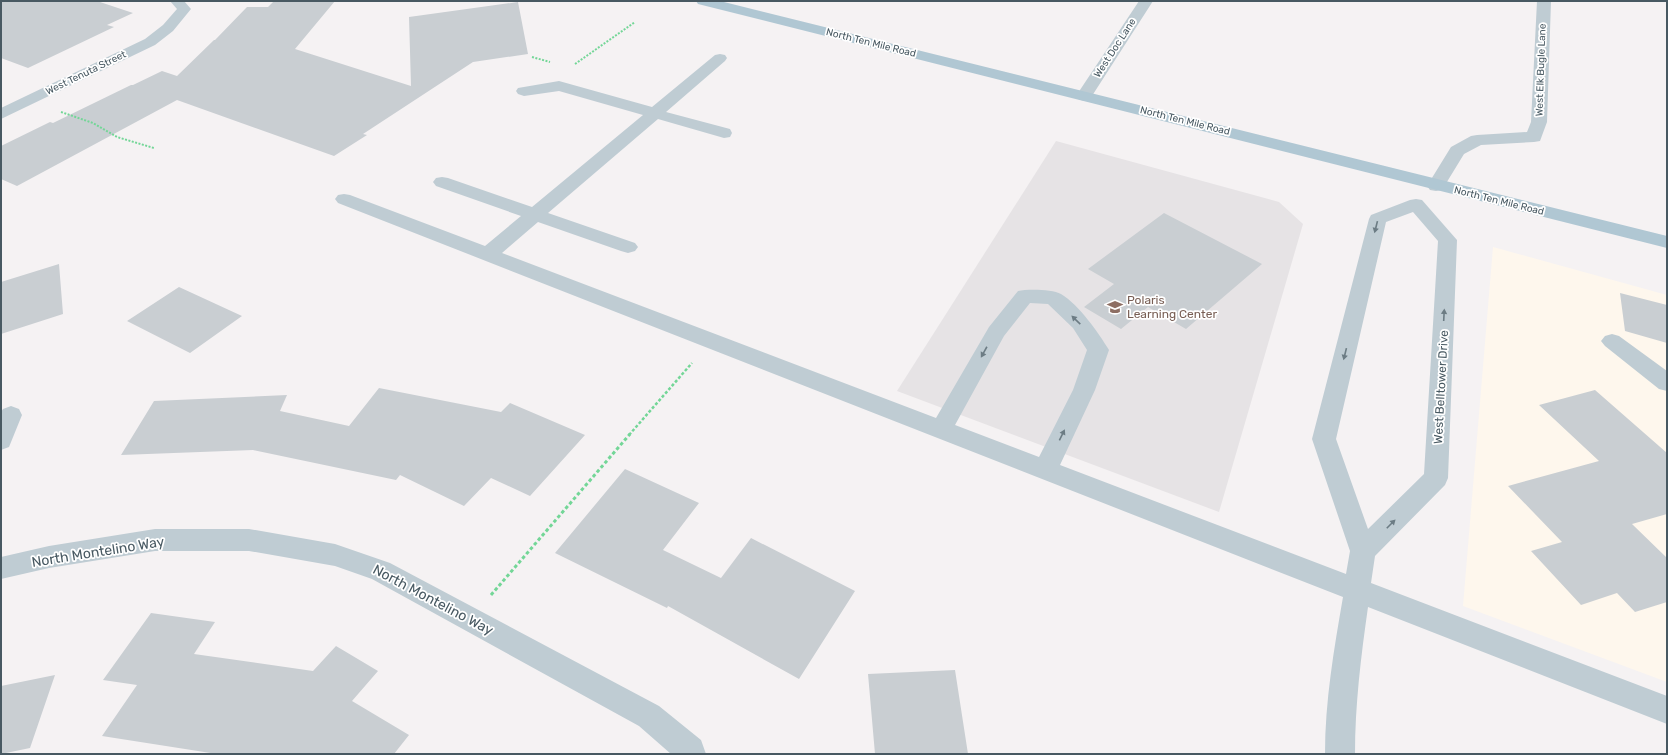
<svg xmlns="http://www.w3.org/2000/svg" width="1668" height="755" font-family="Rubik,sans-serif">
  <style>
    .commercial { fill: #fef7ed }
    .education { fill: #e6e3e5 }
    .building { fill: #c9ced2 }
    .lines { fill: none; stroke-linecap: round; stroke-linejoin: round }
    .path-far2 { stroke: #73d697; stroke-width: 2; stroke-dasharray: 2 1.5; stroke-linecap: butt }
    .path-far1 { stroke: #73d697; stroke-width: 2.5; stroke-dasharray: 3 2; stroke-linecap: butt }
    .path { stroke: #73d697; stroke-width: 3; stroke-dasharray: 3.5 2.5; stroke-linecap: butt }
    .minor { fill: #bfccd3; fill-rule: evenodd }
    .major { fill: #b0c7d3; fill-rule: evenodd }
    .oneway { fill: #6c7c84 }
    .labels { text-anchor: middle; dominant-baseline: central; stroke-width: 3.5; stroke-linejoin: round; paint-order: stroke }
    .far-street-label { font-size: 10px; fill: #485962; stroke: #fff }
    .education-label { font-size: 12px; fill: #785e54; stroke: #fff; text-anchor: start }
    .street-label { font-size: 12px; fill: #485962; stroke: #fff }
    .near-street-label { font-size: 14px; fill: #485962; stroke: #fff }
  </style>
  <rect width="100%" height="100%" fill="#f5f2f3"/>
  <path class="commercial" d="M1493 247 1667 295V682L1463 606Z"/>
  <path class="education" d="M1056 141 1279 202 1303 224 1219 512 897 391Z"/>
  <path class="building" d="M1 1H97L133 13 107 25 114 27 28 68 1 58Z
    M274 1H335L295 49 411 86 409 17 518 2 528 54 473 62 363 134 367 135 334 156 177 100 17 186 1 179V146L50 122 53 123 131 85H133L162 71 177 76 214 40H215L247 7H268Z
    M1164 213 1262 264 1186 329 1148 307 1121 329 1084 307 1114 284 1088 269Z
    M59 264 63 314 1 334V282Z
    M179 287 242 316 190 353 127 321Z
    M1620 293 1667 305V343L1625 331Z
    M379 388 501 412 510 403 585 435 530 496 491 478 464 506 400 475 396 480 253 450 121 455 154 401 287 395 280 411 349 426Z
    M1595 390 1667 453V514L1632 524 1667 558V602L1635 612 1617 593 1581 605 1531 551 1562 542 1508 486 1599 461 1539 405Z
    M625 469 699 503 663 550 721 578 751 538 855 591 799 679 668 606 667 608 555 553Z
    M151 613 215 622 194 654 313 671 336 646 378 671 352 701 409 735 394 754H217L102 736 137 685 103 680Z
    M955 670 968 754H875L868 674Z
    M55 675 30 748 1 754V686Z"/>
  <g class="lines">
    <path class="path-far2" d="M532 57 550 62
      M575 64 635 22
      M61 112 93 123 117 137 154 148"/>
    <path class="path-far1" d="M629 435 692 363"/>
    <path class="path" d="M491 595 630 434"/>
    <path class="minor" d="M170 1H184L191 9 173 31 155 45 1 119V108L145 39 163 25 177 9Z
      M1139 1H1153L1090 99 1084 101 1078 99 1076 96Z
      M1537 1H1551L1547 122 1540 141 1534 142 1481 145 1464 154 1442 190 1436 191 1430 190 1427 186 1451 147 1471 136 1477 135 1527 132 1531 122Z
      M720 54 725 55 727 58 725 61 666 112 730 129 732 133 730 137 724 138 658 119 548 213 635 243 638 247 635 251 628 253 621 251 538 222 502 253 936 418 989 327 1018 291C1027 289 1052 289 1061 294 1079 305 1098 332 1109 350L1095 390 1060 465 1346 574 1350 551 1312 439 1369 219 1371 215 1410 200 1416 199 1422 200 1457 240 1448 478 1445 485 1375 556 1371 583 1667 696V724L1368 607C1361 656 1355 705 1355 754H1325C1325 701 1334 649 1343 597L338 203 335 199 338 195 344 194 350 195 485 246 521 216 436 186 433 182 436 178 442 177 448 178 532 207 643 115 559 91 524 96 518 94 516 91 518 88 559 81 652 107 715 55ZM1413 212 1438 241 1424 474 1368 529 1336 439 1386 222ZM1030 303 1048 304 1073 328 1087 350 1073 390 1039 457 955 425 1004 336Z
      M1612 334 1619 336 1667 371V391L1659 389 1605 346 1601 341 1605 336Z
      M11 406 19 409 22 415 9 447 1 450V412L3 409Z
      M155 529H249L335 544 390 563 659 706 701 740 706 754H671L639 726 372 579 335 566 249 551H155L49 568 1 579V557L49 546Z"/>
    <path class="major" d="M696 1H720L1667 236V248L698 4Z"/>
  </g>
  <defs><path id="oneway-solid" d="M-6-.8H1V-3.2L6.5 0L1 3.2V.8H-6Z"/></defs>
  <g class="oneway">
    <use href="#oneway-solid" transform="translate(1376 227) rotate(104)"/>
    <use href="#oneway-solid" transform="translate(1444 315) rotate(-87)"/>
    <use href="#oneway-solid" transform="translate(1076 320) rotate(-136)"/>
    <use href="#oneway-solid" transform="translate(984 352) rotate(119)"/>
    <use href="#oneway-solid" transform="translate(1345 354) rotate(104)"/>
    <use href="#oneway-solid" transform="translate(1062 435) rotate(-64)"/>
    <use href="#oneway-solid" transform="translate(1391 524) rotate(-45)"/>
  </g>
  <defs>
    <symbol id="school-bare" viewBox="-9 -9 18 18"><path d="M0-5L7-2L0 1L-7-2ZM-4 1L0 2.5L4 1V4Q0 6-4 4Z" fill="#8d6e63" stroke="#fff" stroke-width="2.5" paint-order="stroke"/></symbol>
  </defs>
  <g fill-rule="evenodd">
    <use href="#school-bare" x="1104" y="296" width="22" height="22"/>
  </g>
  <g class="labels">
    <g class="far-street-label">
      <text transform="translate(871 43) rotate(14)">North Ten Mile Road</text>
      <text transform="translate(1115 48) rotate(-57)">West Doc Lane</text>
      <text transform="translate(1541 70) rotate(-88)">West Elk Bugle Lane</text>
      <text transform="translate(86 73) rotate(-26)">West Tenuta Street</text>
      <text transform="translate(1185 121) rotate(14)">North Ten Mile Road</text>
      <text transform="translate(1499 201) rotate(14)">North Ten Mile Road</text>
    </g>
    <g class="education-label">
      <text x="1127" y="300">Polaris<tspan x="1127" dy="14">Learning Center</tspan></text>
    </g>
    <g class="street-label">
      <text transform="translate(1441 387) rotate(-87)">West Belltower Drive</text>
    </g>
    <g class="near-street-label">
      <text transform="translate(98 552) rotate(-9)">North Montelino Way</text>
      <text transform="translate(433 600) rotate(28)">North Montelino Way</text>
    </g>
  </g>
  <rect width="1668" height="755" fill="none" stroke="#485962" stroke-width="4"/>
</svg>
